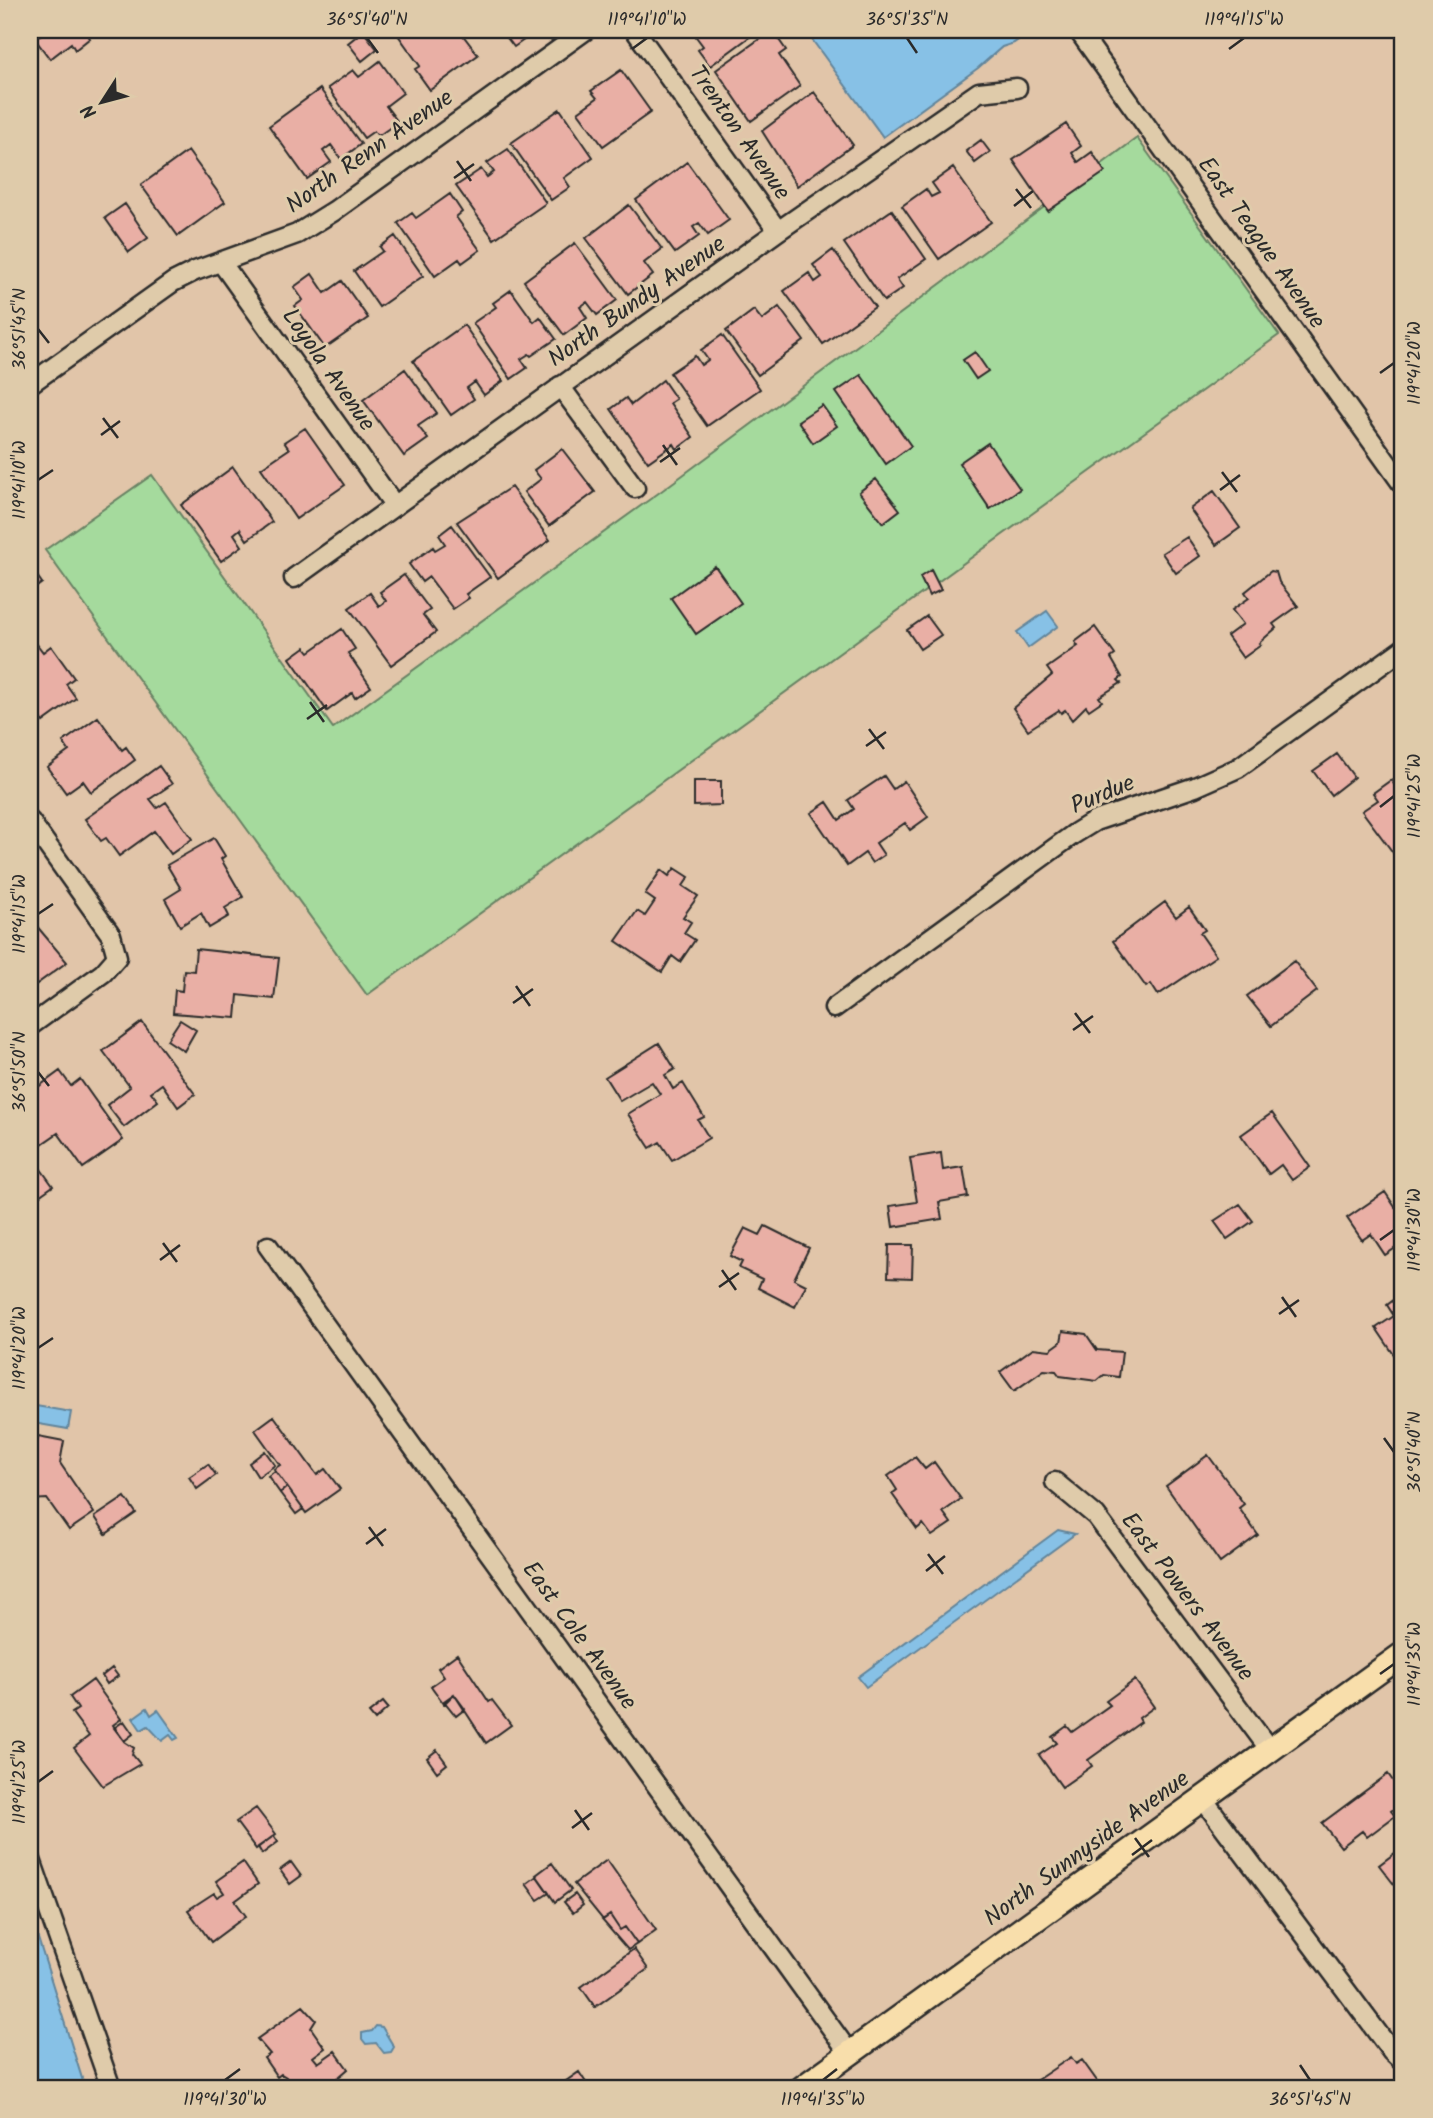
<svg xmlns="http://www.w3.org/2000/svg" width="1433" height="2118" font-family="Kalam,sans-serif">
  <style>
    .green { fill: #a5da9d; stroke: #688264; stroke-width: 2 }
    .water { fill: #87c1e6; stroke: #62859b; stroke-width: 2 }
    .building { fill: #e9afa5; stroke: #2b2b2b; stroke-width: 2 }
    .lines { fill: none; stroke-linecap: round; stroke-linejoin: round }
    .minor-casing { stroke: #2b2b2b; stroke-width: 23 }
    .major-casing { stroke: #2b2b2b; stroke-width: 28 }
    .minor { stroke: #dfcbaa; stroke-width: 18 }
    .major { stroke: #f8deab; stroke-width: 23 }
    .ticks { fill: none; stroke: #2b2b2b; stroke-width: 2.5 }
    .labels { text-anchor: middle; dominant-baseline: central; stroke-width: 6; stroke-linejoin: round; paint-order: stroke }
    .street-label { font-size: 24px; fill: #2b2b2b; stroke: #dfcbaa }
    .neatline { fill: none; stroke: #2b2b2b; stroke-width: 2.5 }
    .ticks-label { font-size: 18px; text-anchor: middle; fill: #2b2b2b }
  </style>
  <rect width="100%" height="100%" fill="#e1c5a9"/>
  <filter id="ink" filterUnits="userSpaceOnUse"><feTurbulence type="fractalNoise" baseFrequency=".0143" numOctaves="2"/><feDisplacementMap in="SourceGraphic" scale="14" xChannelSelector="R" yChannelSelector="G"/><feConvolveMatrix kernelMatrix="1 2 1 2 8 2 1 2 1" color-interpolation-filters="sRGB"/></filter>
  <g filter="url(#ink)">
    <path class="green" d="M1137 138 1279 335 367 995 45 550 152 475 333 728 660 492Z"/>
    <path class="water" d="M805 30H1032L1014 43 1002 47 978 68 883 137Z
      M1047 611 1058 626 1028 648 1017 632Z
      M36 1406 71 1412 68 1429 33 1423Z
      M1058 1530 1075 1534 866 1687 858 1677Z
      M147 1708 151 1715 158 1710 178 1738 174 1740 170 1735 162 1741 148 1726 141 1730 133 1718Z
      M30 1914 32 1919 85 2088H30Z
      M376 2026 382 2027 394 2047 391 2052 384 2053 376 2043 366 2044 362 2039V2033L372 2031Z"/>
    <path class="building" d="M47 30H90L86 33 90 38 75 50 71 43 50 59 35 39Z
      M405 30H459L478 55 430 90 415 69 420 66 398 35Z
      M501 30H538L514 47Z
      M691 30H759L710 66 698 50 703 46Z
      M772 30 786 50 779 55 800 86 751 121 716 70Z
      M363 31 377 49 362 61 348 43Z
      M380 61 403 93 386 106 398 122 378 136 374 131 364 138 328 88 353 70 359 77Z
      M621 70 651 112 603 146 578 112 597 98 591 91Z
      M320 89 361 144 341 159 331 145 323 151 331 162 307 179 269 126Z
      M814 92 853 145 797 186 762 131Z
      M560 109 593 157 564 178 570 187 551 200 511 143Z
      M1066 124 1081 146 1072 153 1078 162 1092 152 1105 172 1048 211 1013 160Z
      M981 140 990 152 975 163 966 151Z
      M508 149 546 203 494 239 456 186 481 169 487 177 494 172 487 163Z
      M188 151 225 202 178 236 141 185Z
      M687 162 729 220 708 235 699 223 693 227 699 236 675 253 636 200Z
      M953 168 991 222 939 259 902 206 926 189 931 197 939 193 932 183Z
      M450 194 462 212 456 217 480 250 462 263 459 259 435 276 398 223 412 213 416 218Z
      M125 204 148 238 129 252 105 218Z
      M629 205 662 249 644 263 653 275 628 294 586 238Z
      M892 210 926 259 897 279 903 288 884 301 844 243Z
      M395 236 423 276 379 307 354 271 383 251 380 247Z
      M575 243 617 300 597 315 587 302 580 307 587 318 564 335 524 281Z
      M833 250 875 307 823 344 784 291 809 273 815 282 822 277 813 265Z
      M312 274 325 293 342 281 368 318 325 348 295 306 303 300 294 287Z
      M511 290 534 322 540 317 556 339 531 356 529 354 521 359 527 368 511 379 473 323 496 307 493 303Z
      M779 307 804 341 758 375 726 331 754 310 762 320Z
      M464 325 503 381 484 395 475 382 467 388 474 399 451 415 413 361Z
      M722 335 760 389 707 426 670 373 695 356 701 365 708 360 701 350Z
      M975 352 988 371 976 379 963 360Z
      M405 369 437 413 418 426 428 439 404 456 363 400Z
      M861 375 911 446 886 464 836 392Z
      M663 380 676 399 670 403 693 437 677 449 674 444 648 462 611 409 626 398 631 405Z
      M822 405 837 426 813 443 798 421Z
      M305 428 345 485 296 519 261 468 289 449 284 442Z
      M988 443 1020 489 990 509 959 463Z
      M562 449 595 492 549 526 524 492 541 479 534 470Z
      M233 467 272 522 247 540 240 529 234 534 242 546 221 561 181 505Z
      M876 479 900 510 883 523 859 492Z
      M511 487 550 540 498 578 457 522Z
      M1214 491 1240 528 1216 545 1190 509Z
      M452 525 490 577 466 594 469 598 453 609 429 577 422 582 409 564 433 547 435 550 445 544 439 535Z
      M1187 537 1200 556 1176 573 1162 553Z
      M30 566 42 583 30 592Z
      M715 566 741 603 696 634 671 598Z
      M931 570 941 590 929 596 920 577Z
      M1271 571 1276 572 1279 582 1298 606 1273 624 1276 628 1259 643 1261 645 1243 658 1227 636 1243 624 1232 610 1249 598 1245 592Z
      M404 575 430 610 423 615 436 632 391 665 349 608 370 593 379 606 386 601 380 592Z
      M927 616 941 635 920 649 907 630Z
      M1095 627 1115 655 1111 658 1122 677 1118 680 1121 683 1099 697 1102 701 1089 710 1086 706 1072 720 1065 710 1061 713 1059 710 1028 730 1013 708 1052 675 1047 668 1078 646 1075 642Z
      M342 629 355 649 348 653 371 687 355 698 352 693 327 711 290 658 305 647 309 652Z
      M36 643 43 652 51 646 74 678 66 684 76 698 43 722 30 705V647Z
      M98 717 122 750 126 747 135 760 91 792 83 781 66 793 47 767 69 751 63 742Z
      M1337 754 1354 777 1331 795 1313 771Z
      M159 766 172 784 150 799 157 808 166 802 192 839 171 854 154 831 119 856 106 838 101 841 85 819Z
      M884 776 893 789 904 781 928 817 910 830 905 823 876 843 884 855 872 863 865 853 847 866 811 813 827 802 839 820 854 809 848 800Z
      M1391 780 1396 787 1403 781V866L1362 811 1378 800 1373 793Z
      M694 781H721V805L694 806Z
      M214 838 225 856 221 859 243 897 225 908 229 916 209 928 201 913 180 926 165 899 181 889 167 865Z
      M675 868 689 877 683 886 698 896 683 917 691 922 684 933 695 940 680 962 672 956 662 972 616 941 637 911 645 916 655 901 645 894 661 870 669 876Z
      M1165 902 1176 917 1189 907 1205 930 1200 933 1216 956 1158 995 1151 984 1146 987 1113 941Z
      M35 924 67 962 30 989V928Z
      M196 949 279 958 274 999 238 995 236 1018 173 1013 175 990 182 991 184 970 194 971Z
      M1294 961 1317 991 1271 1026 1247 996Z
      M180 1020 196 1030 184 1051 167 1040Z
      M142 1022 195 1094 178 1107 162 1084 151 1092 158 1101 124 1127 107 1105 130 1087 103 1051Z
      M659 1043 675 1069 665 1075 673 1089 683 1083 704 1117 698 1120 709 1138 672 1160 660 1142 650 1148 628 1114 660 1094 652 1082 620 1101 605 1077Z
      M60 1071 71 1086 80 1079 123 1140 83 1168 58 1133 36 1148 30 1139V1093Z
      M1272 1113 1310 1167 1292 1180 1281 1165 1269 1174 1241 1135Z
      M941 1153 943 1170 963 1167 968 1197 939 1202 942 1219 893 1227 890 1206 917 1202 910 1158Z
      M30 1154 53 1186 36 1198 30 1189Z
      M1385 1192 1395 1207 1403 1201V1243L1385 1255 1371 1234 1362 1240 1347 1218Z
      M1240 1204 1253 1221 1227 1239 1214 1221Z
      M765 1226 809 1248 794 1279 806 1285 795 1307 758 1288 762 1279 739 1268 742 1262 730 1256 745 1228 760 1235Z
      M889 1245H913L912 1278 888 1277Z
      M1403 1293V1360L1399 1362 1376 1328 1394 1316 1387 1305Z
      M1063 1331 1086 1334 1097 1350 1122 1352 1119 1377 1104 1375 1097 1381 1060 1376 1056 1371 1044 1370 1014 1391 1000 1372 1033 1348 1050 1350 1061 1342Z
      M274 1416 317 1475 325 1469 340 1489 306 1513 274 1469 280 1465 255 1430Z
      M38 1436 64 1441 60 1463 94 1513 69 1530 47 1499 30 1500V1459L34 1460Z
      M265 1451 275 1465 258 1477 249 1463Z
      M1208 1455 1244 1504 1239 1508 1258 1535 1220 1563 1166 1486Z
      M915 1457 925 1469 934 1462 961 1499 943 1512 951 1523 932 1536 923 1524 917 1529 892 1494 897 1490 888 1476Z
      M208 1464 216 1475 197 1489 189 1477Z
      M275 1471 287 1487 280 1493 268 1476Z
      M287 1487 303 1509 296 1514 280 1493Z
      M125 1497 136 1513 106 1534 95 1517Z
      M457 1654 489 1702 492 1700 511 1725 486 1743 454 1694 444 1704 431 1686 444 1677 438 1668Z
      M112 1668 118 1676 107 1684 102 1676Z
      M93 1680 121 1719 113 1725 125 1742 134 1748 132 1754 140 1764 103 1786 74 1748 89 1736 72 1713 78 1709 70 1697Z
      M1135 1680 1154 1707 1139 1718 1141 1722 1088 1760 1092 1766 1062 1787 1039 1755 1057 1743 1052 1737 1067 1726 1072 1732 1110 1705 1106 1701Z
      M454 1694 465 1709 456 1716 444 1701Z
      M383 1702 388 1708 375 1720 369 1713Z
      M124 1721 133 1734 124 1741 114 1728Z
      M437 1750 447 1764 437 1772 427 1758Z
      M1388 1774 1403 1795V1802L1391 1811 1395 1816 1367 1837 1362 1831 1341 1847 1322 1823Z
      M256 1808 276 1834 256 1849 236 1822Z
      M274 1836 278 1842 262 1854 258 1847Z
      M1395 1853 1403 1863V1882L1396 1887 1379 1865Z
      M607 1860 656 1930 637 1944 625 1927 620 1930 610 1915 603 1920 574 1884Z
      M243 1862 258 1884 235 1901 246 1916 211 1942 188 1910 214 1893 217 1897 224 1893 216 1881Z
      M291 1862 301 1876 290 1884 280 1870Z
      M552 1863 571 1890 555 1902 536 1875Z
      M537 1876 549 1893 538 1900 526 1884Z
      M575 1894 583 1905 573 1913 564 1902Z
      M610 1915 620 1930 625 1927 637 1944 628 1950 602 1920Z
      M634 1949 648 1969 595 2007 581 1987Z
      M303 2006 316 2020 311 2028 325 2048 313 2057 318 2063 335 2051 348 2069 326 2088H308L306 2085 291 2088 286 2077 281 2074 277 2077 264 2058 270 2054 257 2039Z
      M1071 2057 1076 2064 1082 2060 1102 2088H1029L1028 2086Z
      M579 2072 589 2087 561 2088 559 2086Z"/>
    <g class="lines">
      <defs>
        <path id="minor" d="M635 30 778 231
          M1078 30 1403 485
          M221 262 395 506
          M30 384 173 282 195 271 297 234 334 211 586 30
          M560 386 635 488
          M294 578 778 231 979 92 1017 88
          M30 821 111 935 117 957 103 973 30 1026
          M834 1008 1074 834 1095 821 1195 787 1238 768 1403 649
          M268 1246 850 2054
          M1055 1482 1096 1516 1270 1750
          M1203 1799 1392 2052 1403 2062
          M30 1857 111 2088"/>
        <path id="major" d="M802 2088 1403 1654"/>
      </defs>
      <use href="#minor" class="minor-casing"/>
      <use href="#major" class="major-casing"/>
      <use href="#minor" class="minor"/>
      <use href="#major" class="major"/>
    </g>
  </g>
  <path class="ticks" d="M367 38 378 53M907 38 917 53M632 49 647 38M1229 49 1244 38M457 161 471 181M454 178 474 164M1016 189 1031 208M1014 206 1033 191M38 329 49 343M1380 373 1394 363M103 418 118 438M101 435 120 421M663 445 677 465M660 462 680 448M1222 472 1237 492M38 480 53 470M1220 490 1240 475M310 702 324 722M307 719 327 705M869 729 884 749M866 746 886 732M1380 807 1394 796M38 914 53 904M516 986 530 1006M513 1003 533 989M1075 1013 1090 1033M1073 1030 1093 1016M38 1072 49 1086M1380 1240 1394 1230M163 1243 177 1262M160 1260 180 1245M722 1270 736 1290M719 1287 739 1273M1282 1297 1296 1317M1279 1314 1299 1300M38 1348 53 1338M1384 1438 1394 1452M369 1527 383 1546M366 1544 386 1529M928 1554 943 1574M926 1571 945 1556M1380 1674 1394 1664M38 1782 53 1771M575 1810 589 1830M572 1828 592 1813M1135 1838 1149 1857M1132 1855 1152 1840M1300 2065 1310 2080M225 2080 240 2069M823 2080 837 2069"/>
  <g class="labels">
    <g class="street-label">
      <text transform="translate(739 133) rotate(55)">Trenton Avenue</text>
      <text transform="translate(370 152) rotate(-35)">North Renn Avenue</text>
      <text transform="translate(1261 243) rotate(55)">East Teague Avenue</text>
      <text transform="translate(637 302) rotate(-35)">North Bundy Avenue</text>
      <text transform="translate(328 370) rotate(55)">Loyola Avenue</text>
      <text transform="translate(1103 795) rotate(-23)">Purdue</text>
      <text transform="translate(1187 1597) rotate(53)">East Powers Avenue</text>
      <text transform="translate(579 1636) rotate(54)">East Cole Avenue</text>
      <text transform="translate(1087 1849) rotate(-36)">North Sunnyside Avenue</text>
    </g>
  </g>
  <rect width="1433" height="2118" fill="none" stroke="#dfcbaa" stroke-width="77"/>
  <g transform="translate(102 102) rotate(234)" stroke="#dfcbaa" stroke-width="5" paint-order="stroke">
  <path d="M0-5L12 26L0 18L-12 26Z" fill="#2b2b2b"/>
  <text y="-10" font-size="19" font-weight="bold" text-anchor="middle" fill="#2b2b2b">N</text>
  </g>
  <rect x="38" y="38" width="1356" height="2042" class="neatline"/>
  <g class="ticks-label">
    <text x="367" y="25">36°51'40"N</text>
    <text x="647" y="25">119°41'10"W</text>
    <text x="907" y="25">36°51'35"N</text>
    <text x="1244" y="25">119°41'15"W</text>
    <text transform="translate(19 329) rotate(-90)" y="6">36°51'45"N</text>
    <text transform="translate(1414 363) rotate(-90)" y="6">119°41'20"W</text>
    <text transform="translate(19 480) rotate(-90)" y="6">119°41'10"W</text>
    <text transform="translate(1414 796) rotate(-90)" y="6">119°41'25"W</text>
    <text transform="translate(19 914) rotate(-90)" y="6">119°41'15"W</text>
    <text transform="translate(19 1072) rotate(-90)" y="6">36°51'50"N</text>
    <text transform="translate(1414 1230) rotate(-90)" y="6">119°41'30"W</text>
    <text transform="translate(19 1348) rotate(-90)" y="6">119°41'20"W</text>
    <text transform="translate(1414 1452) rotate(-90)" y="6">36°51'40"N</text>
    <text transform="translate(1414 1664) rotate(-90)" y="6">119°41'35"W</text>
    <text transform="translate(19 1782) rotate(-90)" y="6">119°41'25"W</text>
    <text x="225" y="2105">119°41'30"W</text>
    <text x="823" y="2105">119°41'35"W</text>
    <text x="1310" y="2105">36°51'45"N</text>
  </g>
</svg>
